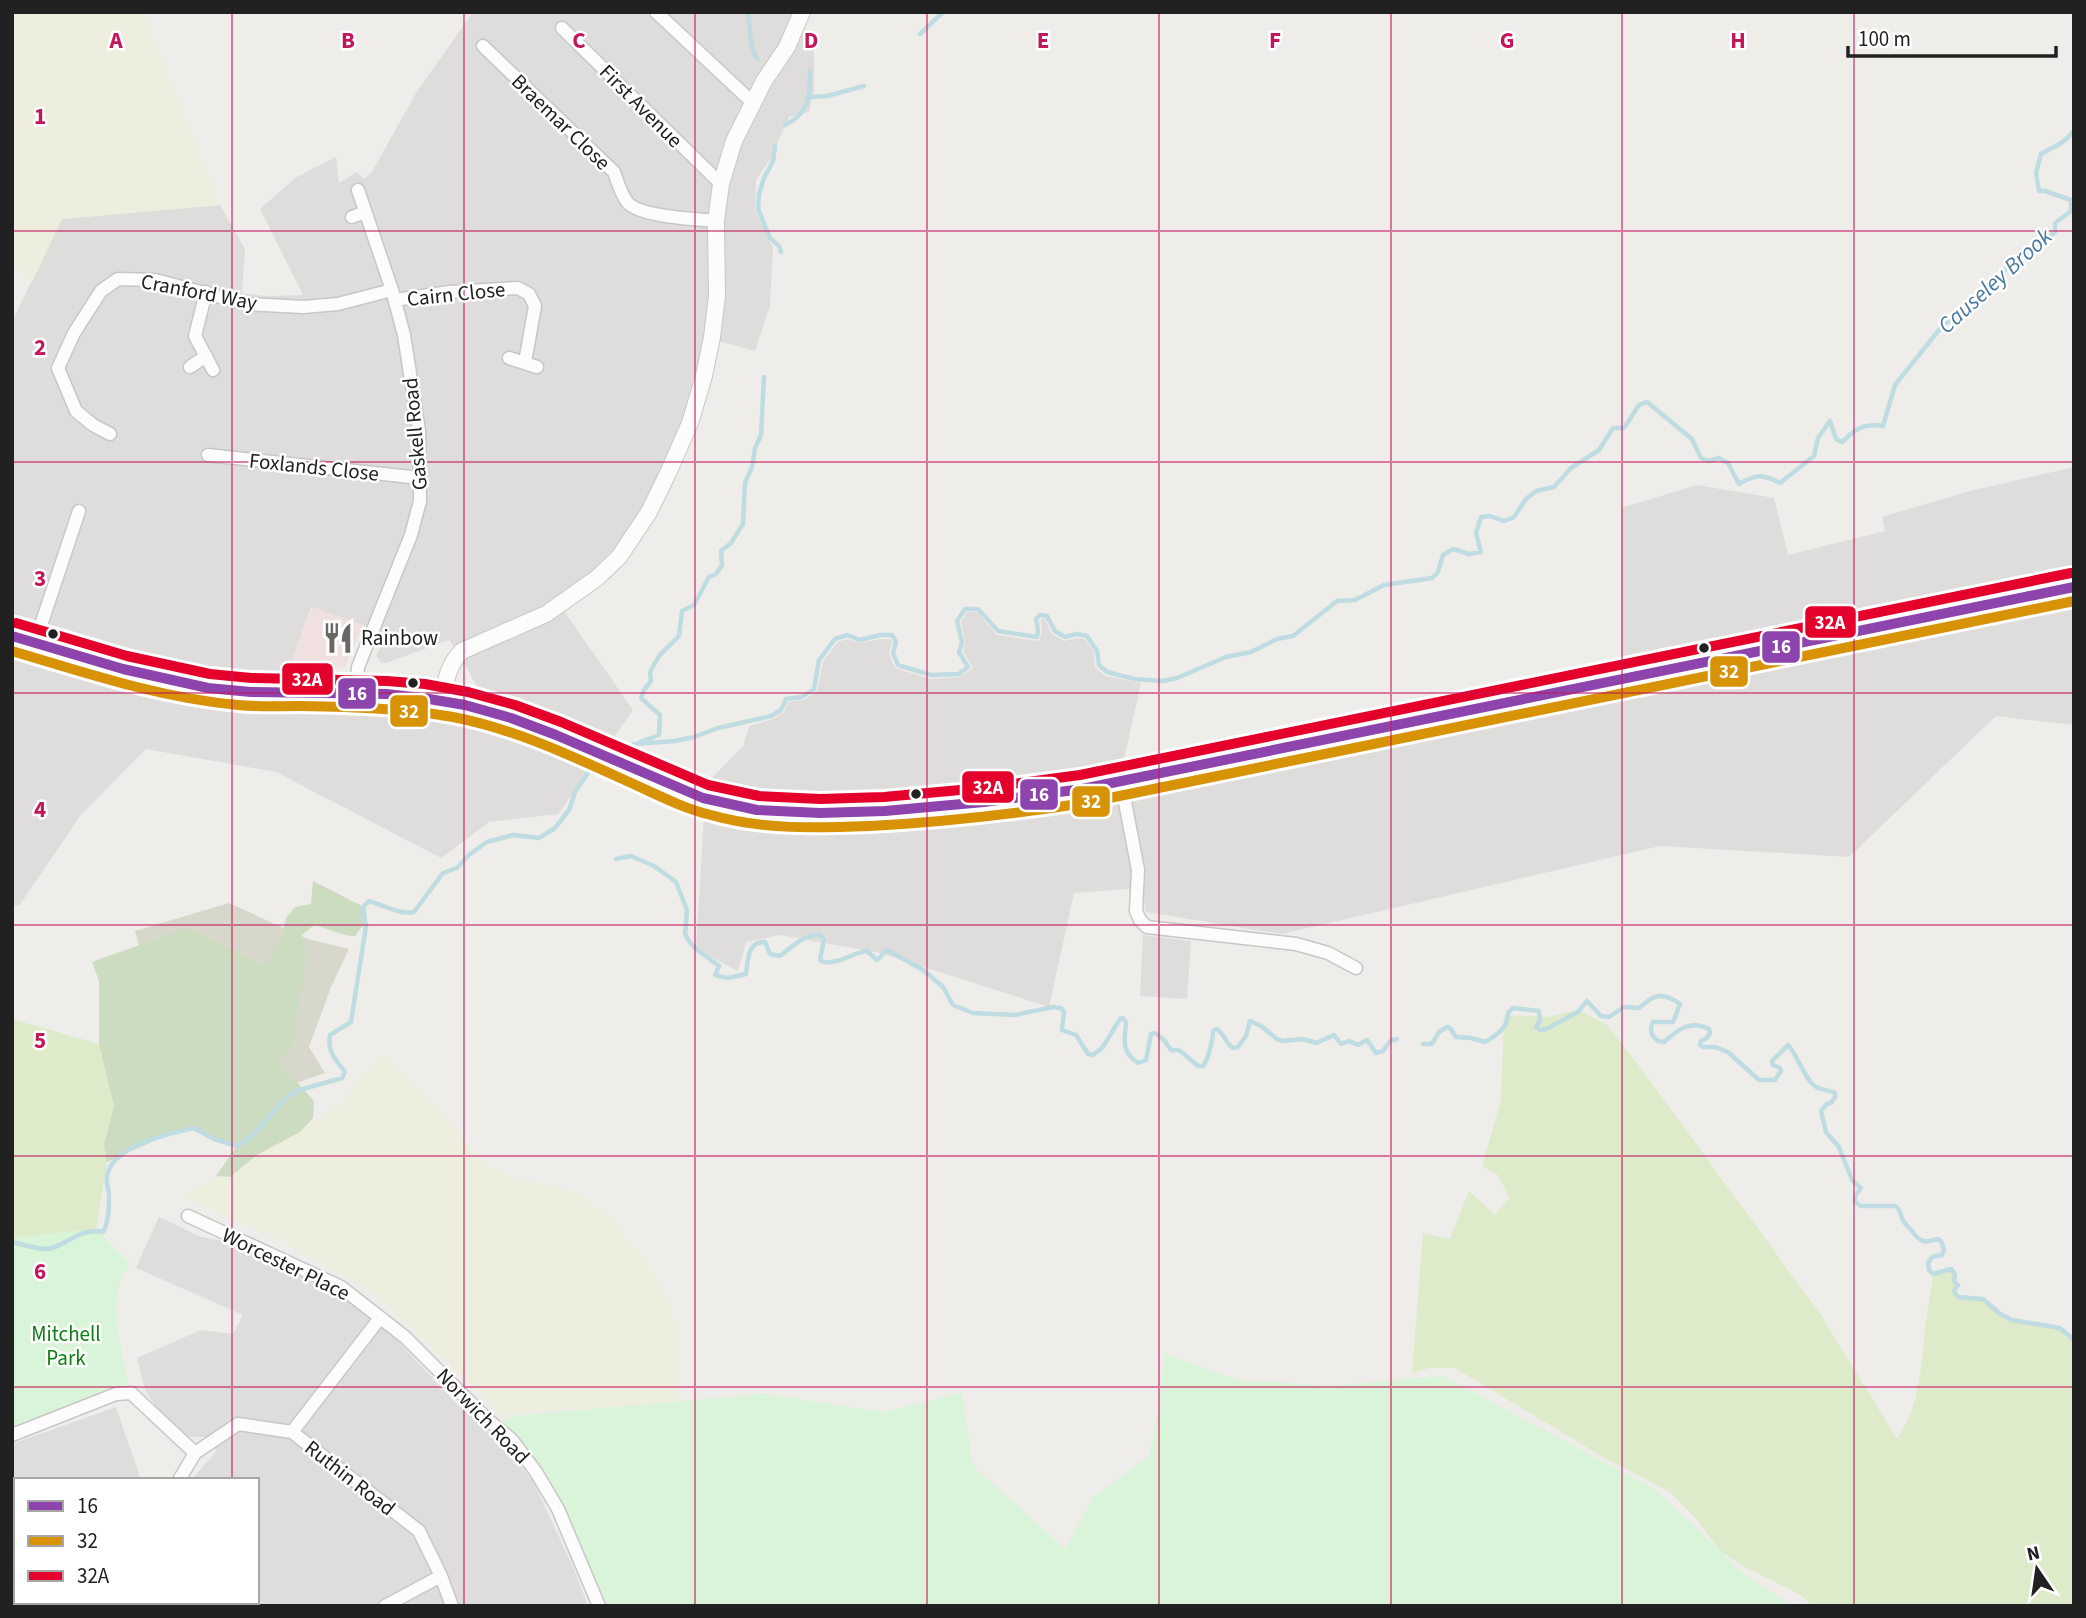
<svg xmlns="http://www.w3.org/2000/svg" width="2086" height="1618" font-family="'Source Sans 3',sans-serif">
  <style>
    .residential { fill: #dedddb }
    .commercial { fill: #f0e1e0 }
    .construction { fill: #d8d7cc }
    .farmland { fill: #eeeede }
    .grass { fill: #ddebca }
    .forest { fill: #cbdcc0 }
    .park { fill: #d9f4d8 }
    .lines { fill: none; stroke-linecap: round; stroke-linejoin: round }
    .stream { stroke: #bedce1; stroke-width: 4.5 }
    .minor-casing { stroke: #c8c7c6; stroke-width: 15 }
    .tertiary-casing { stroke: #c8c7c6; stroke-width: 18 }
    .trunk-casing { stroke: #c4a2ad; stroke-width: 24 }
    .minor { stroke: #fdfcfc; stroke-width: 12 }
    .tertiary { stroke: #fdfcfc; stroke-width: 16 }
    .trunk { stroke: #eee6e4; stroke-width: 21 }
    .bus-1-casing { stroke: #fff; stroke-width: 16 }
    .bus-2-casing { stroke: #fff; stroke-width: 16 }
    .bus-3-casing { stroke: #fff; stroke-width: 16 }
    .bus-1 { stroke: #8e44ad; stroke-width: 10 }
    .bus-2 { stroke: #d79205; stroke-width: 10 }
    .bus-3 { stroke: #e4002b; stroke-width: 10 }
    .grid { fill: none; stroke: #c2185b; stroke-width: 2; stroke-opacity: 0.55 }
    .bus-dot { fill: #212121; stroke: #fff; stroke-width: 2.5 }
    .labels { text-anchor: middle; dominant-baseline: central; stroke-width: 5; stroke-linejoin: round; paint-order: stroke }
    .street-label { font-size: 21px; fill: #212121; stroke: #fff }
    .poi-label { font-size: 21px; fill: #212121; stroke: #fff; text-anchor: start }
    .park-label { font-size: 21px; fill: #0e8012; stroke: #fff }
    .water-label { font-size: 23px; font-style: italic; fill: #4878a0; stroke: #fff }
    .grid-label { font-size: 23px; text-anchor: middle; font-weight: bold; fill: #c2185b; stroke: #fff; stroke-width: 5; stroke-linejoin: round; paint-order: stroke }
    .line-badge { stroke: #fff; stroke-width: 2.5 }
    .badge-label { font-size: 19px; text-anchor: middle; font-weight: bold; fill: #fff }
  </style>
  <rect width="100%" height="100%" fill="#efedea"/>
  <path class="residential" d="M473 12H793L788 25 802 32 814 42V90L809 112 789 117 771 158 756 180 755 210 773 248 770 306 755 351 703 337 691 397 667 458 638 513 620 542 593 570 555 598 633 710 612 740 565 719 518 703 480 693 464 662 449 640 386 663H381L376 656 387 634 311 607 288 673H246L200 667 123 649 12 616V322L61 219 220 205 245 249 242 293 266 296 303 295 260 209 295 178 336 157 339 183 357 172 364 179 372 172 416 93Z
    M2074 467V572L1621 663V508L1697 485 1774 498 1788 555 1885 531 1882 517 1970 491Z
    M2074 609V725L1996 716 1849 857 1660 846 1282 934 1146 912 1141 888 1074 893 1049 1007 880 953 780 935 746 942 738 971 696 949 704 815 713 777 743 746 749 726 773 719 784 712 788 702 804 700 817 691 823 661 838 642 847 639 860 643 880 639H890L892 642 889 654 895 668 930 679 960 677 973 668 963 651 965 642 961 622 967 612H977L997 635 1039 641 1042 631 1041 619H1045L1052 634 1064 641 1077 638 1085 639 1094 652 1095 667 1105 676 1141 683 1123 764 1128 794 1402 734 1631 693 1859 648Z
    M12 650 172 698 217 706 255 709 383 710 422 717 486 732 549 752 590 770 558 814 489 822 441 858 276 772 146 749 80 816 19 906 12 905Z
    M1143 935 1191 941 1187 999 1140 996Z
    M159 1217 201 1237 239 1244 359 1307 393 1336 454 1401 499 1441 533 1481 574 1569 588 1606H12V1444L116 1407 141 1480H16V1602H257V1480H191L217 1451 205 1437H188L158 1410 145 1390 137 1358 201 1330 233 1334 243 1315 136 1268Z"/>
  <path class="commercial" d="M312 607 363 625 345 667 313 673H288Z"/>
  <path class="construction" d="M229 903 308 939 349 949 331 987 309 1047 325 1073 259 1096 143 960 135 931Z"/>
  <path class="farmland" d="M12 12H143L220 205 62 219 32 282 21 276 12 263Z
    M383 1054 441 1112 486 1166 518 1180 539 1183 580 1194 614 1222 650 1268 677 1323 678 1401 630 1407 554 1410 502 1415 420 1335 374 1293 281 1240 181 1195 216 1177 230 1176 257 1155 300 1132 340 1103Z"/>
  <path class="grass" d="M1578 1010 1606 1024 1637 1063 1821 1315 1897 1439C1921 1403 1921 1364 1926 1323 1928 1307 1931 1290 1933 1274L1951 1269 1955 1274 1954 1281 1958 1285 1954 1291 1958 1297 1983 1299 1999 1313 2012 1320 2060 1328 2074 1340V1606H1812L1802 1596 1747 1568 1720 1551 1699 1522 1670 1492 1601 1456 1455 1368H1429L1412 1373 1423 1233 1450 1239 1469 1191 1495 1215 1509 1198 1498 1175 1482 1166 1501 1100 1504 1015 1548 1017Z
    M12 1019 99 1044 114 1106 104 1144 107 1162 96 1229 12 1238Z"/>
  <path class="forest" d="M313 881 366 908 367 920 355 936C341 936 328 928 314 925L302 935 307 952 293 1044 287 1052 276 1059 314 1101 313 1118 300 1132 257 1155 230 1177 216 1176 237 1146 214 1139 194 1128 174 1132 107 1162 104 1144 114 1106 99 1044V981L92 962 187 928 264 966 282 936 286 918 295 907 311 904Z"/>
  <path class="park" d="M96 1229 131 1264C105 1291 121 1347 128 1381L124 1387 12 1427V1238Z
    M1165 1354 1238 1380 1330 1386 1443 1376 1656 1490 1745 1575 1792 1606H605C589 1566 574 1523 553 1485 540 1461 521 1442 502 1422L512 1416 764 1394 883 1412 962 1393 973 1466 1065 1549 1094 1497 1149 1456 1159 1406Z"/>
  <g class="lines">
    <path class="stream" d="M748 12C750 28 749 45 757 59
      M920 34 943 12
      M810 97 827 96 864 86
      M785 125C810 113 810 96 810 71
      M775 146 773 161 764 178 759 194 758 209 770 238 779 246 781 252
      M640 742 659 735 660 715 641 698 644 690 651 681 650 672 659 656 679 636 682 611 694 605 709 577 716 574 722 565 721 551 731 543 743 524 745 483 752 467 755 448 761 435 764 377
      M634 744 675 741 694 737 718 728 771 716 781 710 786 699 802 697 814 689 819 660 835 639 847 635 860 640 880 635H892L896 642 893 653 898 665 931 675 959 674 968 667 959 652 962 642 957 621 965 609H978L998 631 1037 637 1038 631 1036 619 1040 615 1047 616 1055 631 1065 637 1077 634 1087 636 1097 651 1099 665 1107 672 1134 679 1163 681 1177 678 1226 657 1251 652 1277 639 1293 636 1337 601 1355 600 1384 585 1432 578 1438 572 1443 555 1453 549 1469 554 1481 552 1476 533 1481 517 1490 516 1504 521 1514 517 1526 499 1536 491 1554 487 1571 468 1599 450 1613 428H1624L1639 405 1647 402 1692 439 1701 458 1708 461 1719 458 1728 463 1739 484C1756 474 1762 474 1780 483L1814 456 1818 438 1830 421 1836 439 1842 442C1856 429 1862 423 1883 426L1895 385 1943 325 1983 298 1996 285 2010 262 2033 251 2055 232V223L2071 211V200L2045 191H2039L2036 173 2041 154C2056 145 2061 146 2074 131
      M616 859 631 856 654 866 676 882 687 910 685 934 689 941 696 949 719 966 715 975 728 978 746 974C748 961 747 941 765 942L770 954 780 956C792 947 804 934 820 935L824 939 820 960 824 962C840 964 851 953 867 951L877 960 887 950 923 970 943 987 953 1005 973 1013 1015 1015 1053 1007 1061 1008 1064 1012 1062 1030 1076 1035 1088 1054 1093 1055 1103 1047 1120 1019 1123 1018 1126 1022C1125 1040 1120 1051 1138 1063L1146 1060 1151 1034 1155 1033 1164 1040 1171 1050H1179L1198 1066H1203C1208 1060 1213 1039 1213 1031L1216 1029C1225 1033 1225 1043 1233 1048L1238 1047 1246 1036 1250 1021 1261 1026 1277 1039 1283 1041 1303 1039 1316 1043 1334 1035 1341 1044 1349 1041 1358 1045 1367 1040 1376 1053 1383 1051 1391 1040 1397 1039
      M1423 1044H1432L1439 1032 1447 1027 1450 1028 1456 1037 1471 1038 1485 1042C1496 1036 1509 1027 1508 1013L1513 1008 1539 1011 1540 1021 1536 1027 1540 1030 1546 1029 1578 1012 1587 1001 1601 1016 1609 1017 1624 1007 1639 1008C1653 995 1662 991 1680 1004L1673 1022H1653C1649 1029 1651 1036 1658 1041L1664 1042C1678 1030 1690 1019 1709 1029L1710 1033 1707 1038 1701 1041 1700 1045 1703 1047H1715L1728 1052 1759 1080H1775L1781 1071 1780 1068 1773 1065 1772 1061 1788 1045C1798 1055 1805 1082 1818 1088 1823 1090 1829 1090 1835 1093V1097L1831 1103 1827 1104 1821 1111 1826 1132 1839 1147 1852 1180 1861 1188 1855 1196V1202L1861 1206H1896C1902 1212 1900 1216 1904 1222 1906 1226 1910 1228 1912 1231 1920 1242 1925 1244 1937 1239L1941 1241 1944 1250 1942 1255 1932 1257 1928 1263 1929 1270 1933 1274 1951 1269 1955 1274 1954 1281 1958 1285 1954 1291 1958 1297 1983 1299 1999 1313 2012 1320 2060 1328 2074 1340
      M12 1242C22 1244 35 1249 45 1249 64 1249 79 1226 103 1232 109 1222 109 1206 109 1194 108 1189 106 1183 107 1177 110 1147 170 1133 194 1128L214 1139 238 1146 252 1136 285 1099 296 1091 342 1078 345 1072C335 1059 327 1051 330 1035L351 1022 366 926 362 908 369 901C384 905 399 915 414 912L443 873 457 868 469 855 487 842 513 835 539 838 555 828 569 810 575 792 590 770"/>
    <defs>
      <path id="minor" d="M656 12 753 103
        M562 28 721 184
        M483 46 614 172C618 183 621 195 628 203 641 217 696 219 716 221
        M352 217 365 212
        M206 292 195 336 213 370
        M395 300 450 292 518 288 529 294 535 306 525 362
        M509 358 537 367
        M190 367 206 356
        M110 434 93 425 76 411 58 368 74 333 101 291 118 279 155 280 247 304 303 307 338 304 392 290
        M208 455 420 478
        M35 643 79 511
        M356 692 358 667 411 535 420 501 419 431 404 335 392 290 358 190
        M1121 781 1138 870 1136 911 1140 920 1147 927 1296 944 1328 953 1356 968
        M188 1216 341 1287 405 1337 487 1419 512 1440 536 1472 558 1509 599 1606
        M292 1432 380 1318
        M12 1435 116 1394 131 1393 195 1453
        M179 1480 195 1453 238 1424 292 1432 419 1531 441 1576 452 1606
        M225 1602 228 1606
        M33 1606 37 1602
        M385 1606 441 1576"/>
      <path id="tertiary" d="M442 701C445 683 448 664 462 651L546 614 597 578 619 557 649 512 669 471 690 423 704 376 712 337 717 296 716 221 721 184 734 141 764 81 787 47 802 12"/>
      <path id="trunk" d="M12 636C86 658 160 684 237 691 255 693 274 692 292 692 342 693 392 692 441 701 505 711 564 737 623 764 653 777 683 793 715 802 771 817 827 814 885 811 951 807 1017 799 1082 789L2074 587"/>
    </defs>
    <use href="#minor" class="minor-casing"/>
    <use href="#tertiary" class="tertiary-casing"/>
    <use href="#trunk" class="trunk-casing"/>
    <use href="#minor" class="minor"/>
    <use href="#tertiary" class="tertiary"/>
    <use href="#trunk" class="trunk"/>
    <defs>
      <path id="bus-1" d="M12 636 123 669 208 688 251 692 386 694 423 698 465 705 511 718 556 735 703 798 757 810 820 813 885 811 984 802 1082 789 2074 587"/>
      <path id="bus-2" d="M12 651C86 673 160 698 238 705 258 707 278 706 299 706 350 707 402 708 453 717 515 729 572 756 629 782 656 794 682 808 711 815 763 830 817 828 870 826 942 822 1014 814 1085 803L2074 601"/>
      <path id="bus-3" d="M16 623 127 656 210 674 251 678 387 681 425 684 468 692 515 705 561 722 708 785 759 796 820 799 884 797 982 788 1080 775 2071 573"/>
    </defs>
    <use href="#bus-1" class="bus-1-casing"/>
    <use href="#bus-2" class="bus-2-casing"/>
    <use href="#bus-3" class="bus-3-casing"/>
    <use href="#bus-1" class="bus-1"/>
    <use href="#bus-2" class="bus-2"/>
    <use href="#bus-3" class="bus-3"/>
  </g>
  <path class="grid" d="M232 12V1480M464 12V1606M695 12V1606M927 12V1606M1159 12V1606M1391 12V1606M1622 12V1606M1854 12V1606M12 231H2074M12 462H2074M12 693H2074M12 925H2074M12 1156H2074M12 1387H2074M232 1602V1606"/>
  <defs>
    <symbol id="restaurant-bare" viewBox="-9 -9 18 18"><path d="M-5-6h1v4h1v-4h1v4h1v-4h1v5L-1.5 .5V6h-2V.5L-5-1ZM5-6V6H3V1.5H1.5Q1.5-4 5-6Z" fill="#696867" stroke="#fff" stroke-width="2.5" paint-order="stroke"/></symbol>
  </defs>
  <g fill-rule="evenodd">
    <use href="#restaurant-bare" x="316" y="616" width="44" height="44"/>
  </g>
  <g class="bus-dot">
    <circle cx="53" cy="634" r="6"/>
    <circle cx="1704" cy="648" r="6"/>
    <circle cx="413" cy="683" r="6"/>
    <circle cx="916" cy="794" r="6"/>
  </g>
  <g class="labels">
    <g class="street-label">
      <text transform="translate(641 106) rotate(45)">First Avenue</text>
      <text transform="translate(561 122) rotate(44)">Braemar Close</text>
      <text transform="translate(199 292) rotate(11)">Cranford Way</text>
      <text transform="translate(456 294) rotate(-6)">Cairn Close</text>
      <text transform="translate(415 434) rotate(-95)">Gaskell Road</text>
      <text transform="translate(314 467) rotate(6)">Foxlands Close</text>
      <text transform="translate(286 1264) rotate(26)">Worcester Place</text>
      <text transform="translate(483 1416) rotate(46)">Norwich Road</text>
      <text transform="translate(350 1478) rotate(38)">Ruthin Road</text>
    </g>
    <g class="poi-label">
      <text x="361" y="638">Rainbow</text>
    </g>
    <g class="park-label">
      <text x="66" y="1334">Mitchell<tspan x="66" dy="24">Park</tspan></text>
    </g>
    <g class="water-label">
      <text transform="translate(1995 281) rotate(-42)">Causeley Brook</text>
    </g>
  </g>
  <g class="grid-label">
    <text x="116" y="48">A</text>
    <text x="348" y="48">B</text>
    <text x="579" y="48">C</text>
    <text x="811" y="48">D</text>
    <text x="1043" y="48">E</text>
    <text x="1275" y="48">F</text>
    <text x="1507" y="48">G</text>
    <text x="1738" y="48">H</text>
    <text x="40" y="124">1</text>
    <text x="40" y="355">2</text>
    <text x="40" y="586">3</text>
    <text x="40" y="817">4</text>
    <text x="40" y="1048">5</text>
    <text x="40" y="1279">6</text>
  </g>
  <g class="line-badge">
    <rect x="1804" y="605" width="53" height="34" rx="7" fill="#e4002b"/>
    <rect x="1761" y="630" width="40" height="34" rx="7" fill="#8e44ad"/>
    <rect x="1709" y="655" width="40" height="33" rx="7" fill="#d79205"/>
    <rect x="281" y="662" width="53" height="34" rx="7" fill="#e4002b"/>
    <rect x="337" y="677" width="40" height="33" rx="7" fill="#8e44ad"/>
    <rect x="389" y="694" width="40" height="34" rx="7" fill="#d79205"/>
    <rect x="961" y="770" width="54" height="34" rx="7" fill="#e4002b"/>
    <rect x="1019" y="778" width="40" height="33" rx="7" fill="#8e44ad"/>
    <rect x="1071" y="785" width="40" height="33" rx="7" fill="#d79205"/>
  </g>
  <g class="badge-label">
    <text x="1830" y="629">32A</text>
    <text x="1781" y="653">16</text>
    <text x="1729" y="678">32</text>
    <text x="307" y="686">32A</text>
    <text x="357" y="700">16</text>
    <text x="409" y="718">32</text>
    <text x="988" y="794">32A</text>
    <text x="1039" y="801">16</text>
    <text x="1091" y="808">32</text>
  </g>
  <rect width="2086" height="1618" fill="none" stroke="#212121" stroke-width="28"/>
  <rect x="14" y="1478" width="245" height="126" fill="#ffffff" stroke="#a6a6a6" stroke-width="2"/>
  <rect x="28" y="1501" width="35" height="10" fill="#8e44ad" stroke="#a6a6a6" stroke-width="2"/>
  <text x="77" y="1513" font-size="21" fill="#212121">16</text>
  <rect x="28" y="1536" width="35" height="10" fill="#d79205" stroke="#a6a6a6" stroke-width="2"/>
  <text x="77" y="1548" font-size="21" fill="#212121">32</text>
  <rect x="28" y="1571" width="35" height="10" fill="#e4002b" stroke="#a6a6a6" stroke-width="2"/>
  <text x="77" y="1583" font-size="21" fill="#212121">32A</text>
  <g transform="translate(2037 1569) rotate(347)" stroke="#ffffff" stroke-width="5" paint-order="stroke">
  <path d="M0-5L12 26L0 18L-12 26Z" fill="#212121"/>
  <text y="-10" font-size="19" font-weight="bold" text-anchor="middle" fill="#212121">N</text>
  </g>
  <path d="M1848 46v10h208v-10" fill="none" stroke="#212121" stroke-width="3.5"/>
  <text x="1858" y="46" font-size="21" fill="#212121" stroke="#ffffff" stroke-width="5" paint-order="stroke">100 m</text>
</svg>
